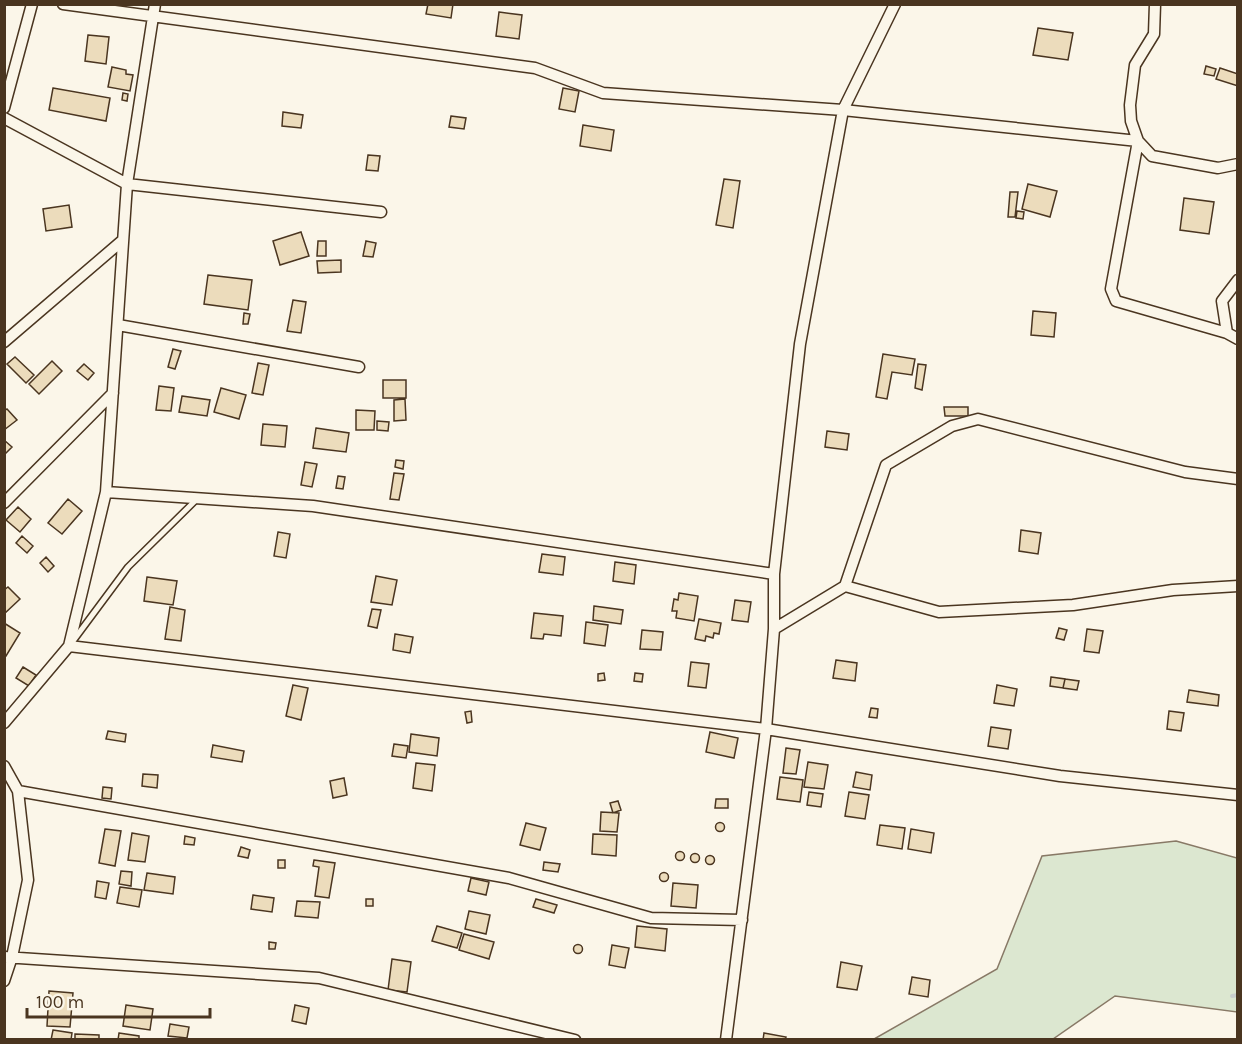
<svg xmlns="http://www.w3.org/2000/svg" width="1242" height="1044" font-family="Karla,sans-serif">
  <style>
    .green { fill: #dce7d0; stroke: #887966; stroke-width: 1.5 }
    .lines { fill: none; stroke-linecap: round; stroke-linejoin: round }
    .stream { stroke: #c9cecd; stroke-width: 4 }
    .building { fill: #ecdcbc; stroke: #4a3520; stroke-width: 1.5 }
    .service-casing { stroke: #4a3520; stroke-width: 8 }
    .minor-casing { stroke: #4a3520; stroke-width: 13 }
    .service { stroke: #fbf6e9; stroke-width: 5 }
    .minor { stroke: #fbf6e9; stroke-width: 10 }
  </style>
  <rect width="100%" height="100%" fill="#fbf6e9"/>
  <path class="green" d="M1176 841 1237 858V1012L1115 996 1053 1039H874L997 969 1042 856Z"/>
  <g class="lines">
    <path class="stream" d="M1232 996 1238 995"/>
  </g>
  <path class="building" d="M428 4H453L451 18 426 14Z
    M499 12 522 15 519 39 496 36Z
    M1038 28 1073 33 1068 60 1033 55Z
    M88 35 109 37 106 64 85 61Z
    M1206 66 1216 69 1214 76 1204 74Z
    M112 67 126 70V74L133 75 130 91 108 87Z
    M1220 68 1238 74V86L1216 79Z
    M53 88 110 98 106 121 49 110Z
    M563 88 579 91 575 112 559 109Z
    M123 93 128 94 127 101 122 100Z
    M283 112 303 115 301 128 282 126Z
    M451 116 466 118 464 129 449 127Z
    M583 125 614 130 611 151 580 146Z
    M368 155 380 156 378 171 366 170Z
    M724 179 740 181 733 228 716 225Z
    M1028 184 1057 191 1050 217 1022 209Z
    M1010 192H1018L1015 217H1008Z
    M1184 198 1214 202 1209 234 1180 230Z
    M69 205 72 227 46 231 43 209Z
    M1017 211 1024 212 1023 219 1016 218Z
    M301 232 309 256 280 265 273 241Z
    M318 241H326V256H317Z
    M366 241 376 243 373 257 363 256Z
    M341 260V272L318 273 317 261Z
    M208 275 252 280 248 310 204 304Z
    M293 300 306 302 301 333 287 331Z
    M1033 311 1056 313 1054 337 1031 335Z
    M244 313 250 314 248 324H243Z
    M173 349 181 351 175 369 168 367Z
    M883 354 915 359 912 375 892 372 887 399 876 397Z
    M15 357 34 375 26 383 7 364Z
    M52 361 62 371 39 394 29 384Z
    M258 363 269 365 263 395 252 393Z
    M84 364 94 373 88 380 77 371Z
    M918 364 926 365 922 390 915 388Z
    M383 380H406V398H383Z
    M159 386 174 388 171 411 156 410Z
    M221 388 246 395 239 419 214 412Z
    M182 396 210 400 207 416 179 412Z
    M405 399 406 420 394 421V400Z
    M944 407H968V416H945Z
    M7 409 17 420 4 430V411Z
    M356 410 375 411 374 430H356Z
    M377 421 389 422 388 431 377 430Z
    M263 424 287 426 285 447 261 445Z
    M316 428 349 433 346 452 313 448Z
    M827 431 849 434 847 450 825 447Z
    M4 440 12 447 4 455Z
    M396 460 404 461 403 469 395 467Z
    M305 462 317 464 312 487 301 485Z
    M394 473 404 474 399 500 390 499Z
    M338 476 345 477 343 489 336 488Z
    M68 499 82 511 62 534 48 523Z
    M18 507 31 519 20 532 6 520Z
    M1021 530 1041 533 1038 554 1019 551Z
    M278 532 290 534 286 558 274 556Z
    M22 536 33 546 27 553 16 543Z
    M542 554 565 557 563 575 539 572Z
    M46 557 54 566 48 572 40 563Z
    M615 562 636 565 634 584 613 581Z
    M376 576 397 580 392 605 371 602Z
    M147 577 177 581 173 605 144 601Z
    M8 587 20 599 4 614V590Z
    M679 593 698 596 694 621 676 618 677 611H672L674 599 678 600Z
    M735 600 751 602 748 622 732 620Z
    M594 606 623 610 621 624 593 620Z
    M170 607 185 610 181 641 165 639Z
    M372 609 381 610 377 628 368 626Z
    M534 613 563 616 561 636 544 634 543 639 531 638Z
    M699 619 721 623 719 634 714 633 713 638 706 636 705 641 695 639Z
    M586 622 608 625 605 646 584 643Z
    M4 623 20 633 6 656 4 655Z
    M1059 628 1067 630 1064 640 1056 638Z
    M1087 629 1103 631 1099 653 1084 651Z
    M642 630 663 632 661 650 640 649Z
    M395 634 413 637 410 653 393 650Z
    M836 660 857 663 855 681 833 678Z
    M691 662 709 664 706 688 688 686Z
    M23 667 36 675 29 686 16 678Z
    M604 673 605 680 598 681V674Z
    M635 673 643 674 642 682 634 681Z
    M1051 677 1065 679 1063 688 1050 686Z
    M1065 679 1079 681 1077 690 1063 688Z
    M293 685 308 688 301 720 286 716Z
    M997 685 1017 689 1014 706 994 703Z
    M1189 690 1219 695 1218 706 1187 702Z
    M871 708 878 709 877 718 869 717Z
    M471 711 472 722 467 723 465 712Z
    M1169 711 1184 713 1181 731 1167 729Z
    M991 727 1011 730 1008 749 988 746Z
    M108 731 126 734 125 742 106 739Z
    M710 732 738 738 734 758 706 752Z
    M411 734 439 738 437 756 409 752Z
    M394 744 408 746 406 758 392 756Z
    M213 745 244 751 242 762 211 757Z
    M786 748 800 750 796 774 783 773Z
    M808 762 828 765 824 789 804 787Z
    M416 763 435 765 432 791 413 788Z
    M856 772 872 775 870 790 853 787Z
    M143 774 158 775 157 788 142 786Z
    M780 777 803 780 800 802 777 799Z
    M344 778 347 795 333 798 330 781Z
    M103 787 112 788 111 799 102 798Z
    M809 792 823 794 821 807 807 805Z
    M849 792 869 795 865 819 845 816Z
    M716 799H728V808H715Z
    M618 801 621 810 613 813 610 803Z
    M601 812 619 813 617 832 600 831Z
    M715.5 827a4.5 4.5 0 1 1 9 0a4.5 4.5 0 1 1-9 0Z
    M526 823 546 828 540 850 520 845Z
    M880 825 905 828 902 849 877 845Z
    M105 829 121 831 115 866 99 863Z
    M911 829 934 833 931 853 908 849Z
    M132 833 149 836 145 862 128 860Z
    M593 834 617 835 616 856 592 854Z
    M185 836 195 838 194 845 184 844Z
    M241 847 250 850 248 858 238 856Z
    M675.5 856a4.5 4.5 0 1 1 9 0a4.5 4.5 0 1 1-9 0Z
    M690.5 858a4.5 4.5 0 1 1 9 0a4.5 4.5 0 1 1-9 0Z
    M705.5 860a4.5 4.5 0 1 1 9 0a4.5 4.5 0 1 1-9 0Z
    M278 860H285V868H278Z
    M314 860 335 863 329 898 315 896 319 867 313 866Z
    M544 862 560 864 558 872 543 870Z
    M121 871 132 872 131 886 119 884Z
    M659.5 877a4.5 4.5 0 1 1 9 0a4.5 4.5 0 1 1-9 0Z
    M147 873 175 877 173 894 144 890Z
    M471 878 489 882 486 895 468 891Z
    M97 881 109 883 106 899 95 897Z
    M673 883 698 885 696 908 671 906Z
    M120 887 142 890 139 907 117 903Z
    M253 895 274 898 272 912 251 909Z
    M366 899H373V906H366Z
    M536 899 557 905 554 913 533 907Z
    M297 901 320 902 318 918 295 916Z
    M469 911 490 915 486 934 465 929Z
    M437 926 462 933 457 948 432 941Z
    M637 926 667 929 665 951 635 947Z
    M464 934 494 942 489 959 459 950Z
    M269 942 276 943 275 949H269Z
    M573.5 949a4.5 4.5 0 1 1 9 0a4.5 4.5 0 1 1-9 0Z
    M612 945 629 948 625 968 609 965Z
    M392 959 411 962 407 992 388 990Z
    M841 962 862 966 857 990 837 987Z
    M912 977 930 980 928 997 909 994Z
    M49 991 73 993 70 1027 47 1026Z
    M126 1005 153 1009 150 1030 123 1026Z
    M295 1005 309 1008 306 1024 292 1021Z
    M170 1024 189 1027 187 1038 168 1036Z
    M53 1030 72 1033 71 1040H51Z
    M119 1033 139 1036V1040H118Z
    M764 1033 786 1037 785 1040H763Z
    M75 1034 99 1035V1040H75Z"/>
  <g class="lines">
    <defs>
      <path id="service" d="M73 641 128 567 197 499"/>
      <path id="minor" d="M63 4 535 68 603 93 843 110 1138 141 1111 289 1116 301 1227 333
        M1155 4 1154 34 1135 65 1130 105 1131 121 1138 141 1152 156 1218 168 1238 164
        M4 108 32 4
        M4 118 127 184 381 212
        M1238 280 1222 301 1227 333 1238 339
        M118 325 359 367
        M4 342 123 240
        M106 492 313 506 774 574
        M4 503 113 393
        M845 586 939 612 1073 605 1173 590 1238 586
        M774 629 845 586 886 465 952 426 978 419 1185 472 1238 479
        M69 646 766 729 1060 776 1238 795
        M4 723 69 646 106 492 127 184 155 4
        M4 766 18 791 28 880 12 957 4 981
        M18 791 509 878 651 918 742 920
        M4 957 319 978 575 1040
        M726 1040 766 729 774 629V574L800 344 843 110 895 4"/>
    </defs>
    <use href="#service" class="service-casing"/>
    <use href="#minor" class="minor-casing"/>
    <use href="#service" class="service"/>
    <use href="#minor" class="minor"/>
  </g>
  <rect width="1242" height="1044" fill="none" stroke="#4a3520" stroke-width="12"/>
  <path d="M27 1008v9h183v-9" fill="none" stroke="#4a3520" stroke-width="3"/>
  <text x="36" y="1008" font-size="18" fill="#4a3520" stroke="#fbf6e9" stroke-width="4.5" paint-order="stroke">100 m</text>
</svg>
